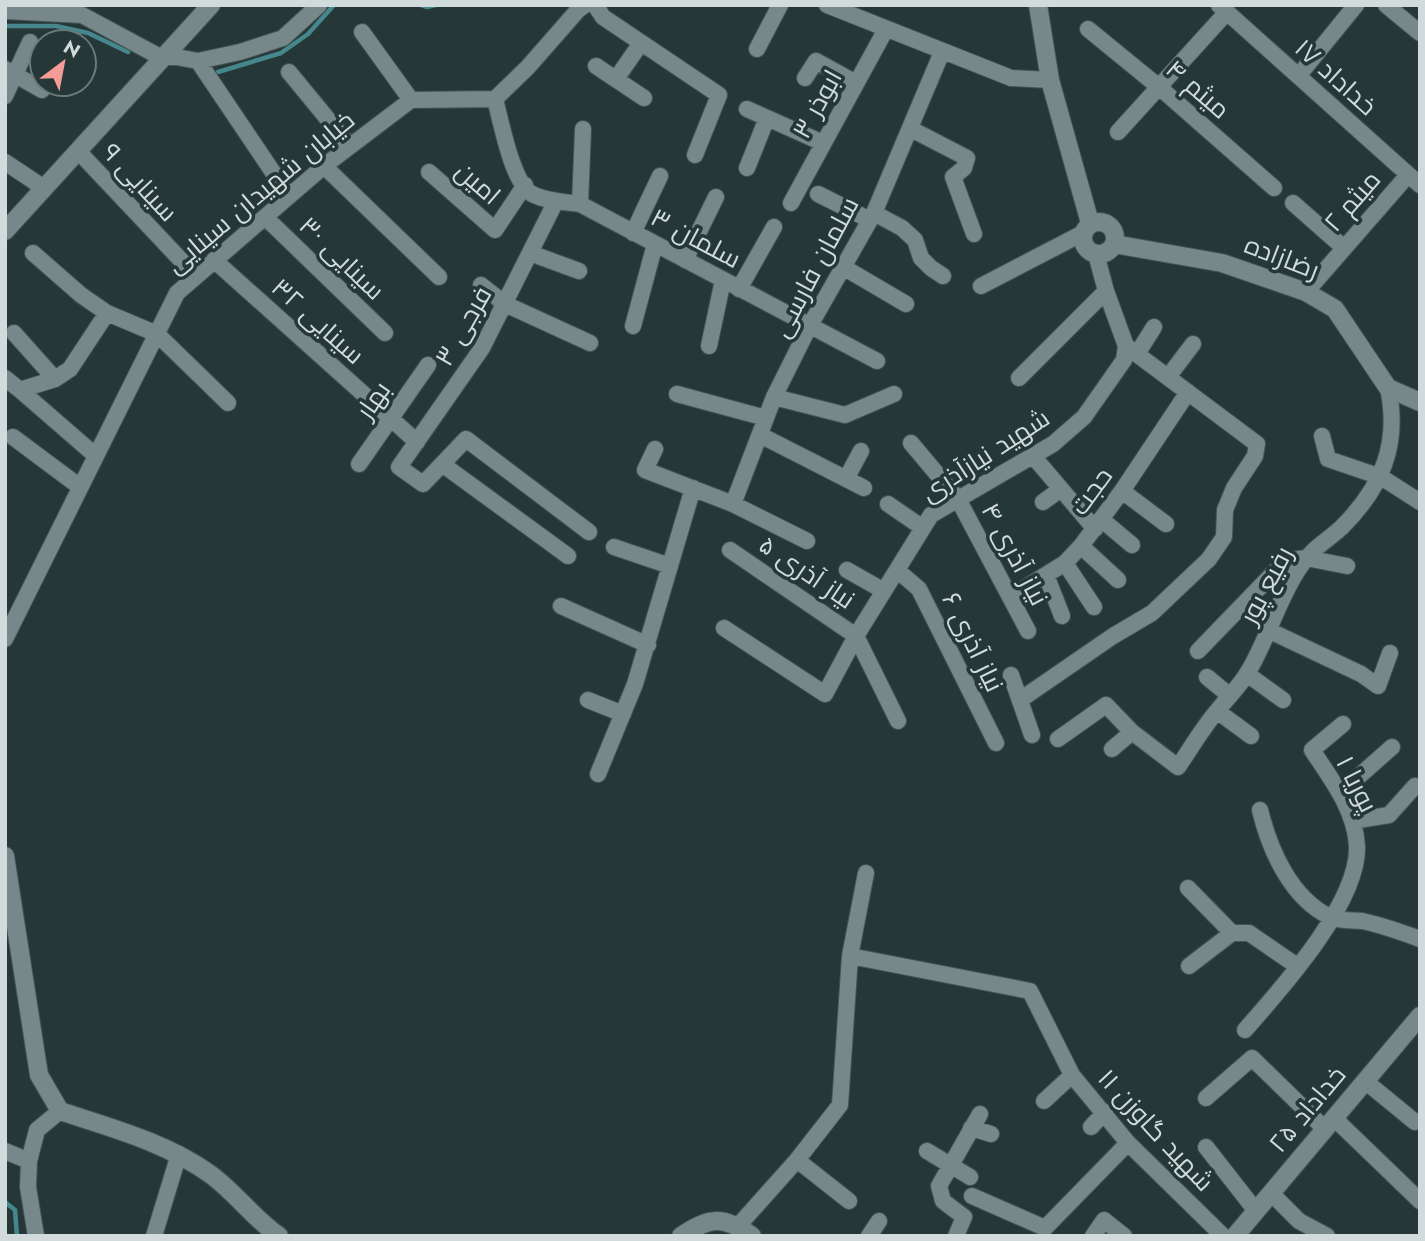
<svg xmlns="http://www.w3.org/2000/svg" width="1425" height="1241" font-family="Jost,Cairo,sans-serif">
  <style>
    .lines { fill: none; stroke-linecap: round; stroke-linejoin: round }
    .stream { stroke: #45878c; stroke-width: 4.5 }
    .minor-casing { stroke: #455354; stroke-width: 18 }
    .tertiary-casing { stroke: #455354; stroke-width: 20 }
    .minor { stroke: #76888a; stroke-width: 16 }
    .tertiary { stroke: #76888a; stroke-width: 18 }
    .labels { text-anchor: middle; dominant-baseline: central; stroke-width: 7; stroke-linejoin: round; paint-order: stroke }
    .street-label { font-size: 26px; fill: #d1dbdb; stroke: #263738 }
  </style>
  <rect width="100%" height="100%" fill="#263738"/>
  <g class="lines">
    <path class="stream" d="M421 5 427 7 436 5
      M5 26H56L88 33 128 52
      M218 72 281 53 308 34 334 5
      M5 1202 15 1210 17 1236"/>
    <defs>
      <path id="minor" d="M595 5 603 17 719 95 695 155
        M827 5 1011 78 1050 80
        M1219 5 1420 185
        M1386 5 1420 33
        M5 11 82 15 162 58 171 56 198 61 240 52 283 38 319 5
        M1088 29 1159 87 1274 188
        M362 32 411 100
        M757 49 780 5
        M198 61 289 196
        M596 66 644 98
        M5 69 42 90
        M289 72 349 145
        M1299 75 1356 5
        M805 78 816 61 856 83
        M616 79 641 43
        M5 96 30 42
        M495 99C501 121 512 183 532 194 546 201 564 202 580 204L877 361
        M747 109 823 143
        M911 129 967 158 964 168 953 177 974 234
        M1118 132 1227 12
        M78 151 196 276
        M5 162 44 188
        M324 166 439 277
        M747 168 767 118
        M429 172 495 230 525 185
        M818 194 870 220
        M556 201 482 348 399 467 423 484 466 439 589 532
        M791 203 886 29
        M1293 203 1344 248
        M580 204 583 129
        M874 213 902 228 915 240 921 258 931 268 943 276
        M266 218 385 333
        M633 233 660 176
        M33 253 81 295 107 313 157 334 228 403
        M530 253 579 271
        M214 260 417 442
        M685 260 716 197
        M843 267 906 304
        M481 285 505 304 590 343
        M981 286 1083 233
        M739 289 774 227
        M1306 292 1408 175
        M633 326 655 244
        M14 333 55 379
        M709 346 723 280
        M1137 354 1154 327
        M1168 377 1193 344
        M5 378 20 390 55 379 70 369 107 313
        M1019 378 1106 291
        M20 390 96 456
        M677 394 766 418
        M774 397 845 415 894 394
        M760 435 864 488
        M1322 436 1328 459 1381 477 1420 502
        M13 437 80 487
        M911 443 958 499 1028 631
        M655 449 645 470 733 504 807 541
        M1033 456 1095 529
        M359 464 428 365
        M442 464 568 556
        M846 479 861 451
        M1122 491 1166 524
        M1043 502 1061 489
        M733 504 774 397 809 327 874 213 942 52
        M888 504 923 528
        M1101 519 1132 545
        M1081 546 1118 580
        M614 547 670 566
        M730 550 856 636 898 721
        M1065 563 1094 607
        M847 570 884 591
        M897 570 919 589 996 743
        M1046 575 1062 616
        M1010 597 1065 563 1081 546 1122 491 1188 392
        M561 606 648 645
        M724 628 825 694 856 636 931 515 1053 444 1084 417 1124 360 1126 346 1106 291 1096 254
        M1270 631 1361 674 1378 686 1390 653
        M5 639 177 293 324 166 411 100 495 99 528 67 578 10 585 5
        M1198 651 1285 561 1306 558 1347 566
        M1247 674 1283 700
        M1011 675 1032 735
        M1207 677 1230 696
        M588 700 623 714
        M1020 700 1113 636 1152 613 1209 559 1224 537 1225 510 1234 488 1255 456 1257 444 1126 346
        M1217 711 1251 736
        M1058 739 1106 705 1132 732 1178 767C1191 748 1203 727 1218 710 1228 697 1240 686 1248 672 1268 639 1278 599 1300 567 1313 547 1326 542 1342 527 1382 487 1400 444 1388 388
        M1112 749 1132 732
        M598 774 635 684 693 488
        M1340 793 1392 747
        M1260 810C1270 851 1291 898 1330 917 1339 921 1352 920 1362 921 1382 925 1401 932 1420 939
        M1352 821 1389 815 1415 786
        M866 873 850 956 1030 991 1072 1075 1128 1143 1223 1236
        M1188 888 1232 933
        M1189 966 1232 933H1249L1297 966
        M1245 1030C1281 989 1359 903 1357 846 1355 809 1331 779 1312 750L1343 724
        M1365 1081 1415 1122
        M1206 1098 1252 1058 1325 1129
        M1044 1101 1072 1075
        M1334 1118 1420 1201
        M1091 1127 1105 1112
        M971 1128 991 1134
        M1206 1147 1256 1211
        M5 1151 29 1161
        M927 1151 970 1177
        M797 1160 849 1201
        M1271 1193 1299 1221 1327 1236
        M972 1196 1045 1228 1128 1143
        M738 1226 797 1160 840 1105 850 956
        M36 1236 28 1187 29 1161 37 1130 60 1111
        M154 1236 179 1154
        M869 1236 879 1221
        M956 1236 964 1217 943 1201 939 1186 980 1114
        M1093 1236 1104 1220 1124 1236"/>
      <path id="tertiary" d="M1038 5 1050 80 1090 223
        M1083 238a16 16 0 1 1 32 0a16 16 0 1 1-32 0Z
        M5 231 211 5
        M1114 244 1222 263 1306 292 1335 309 1388 388 1420 402
        M5 856 39 1075 60 1111C111 1128 165 1142 210 1174 235 1192 253 1218 279 1236
        M681 1236C710 1217 723 1215 752 1236
        M1235 1236 1420 1016"/>
    </defs>
    <use href="#minor" class="minor-casing"/>
    <use href="#tertiary" class="tertiary-casing"/>
    <use href="#minor" class="minor"/>
    <use href="#tertiary" class="tertiary"/>
  </g>
  <g class="labels">
    <g class="street-label">
      <text transform="translate(1336 77) rotate(42)">خداداد ۱۷</text>
      <text transform="translate(1198 89) rotate(41)">میثم ۴</text>
      <text transform="translate(817 104) rotate(-61)">ابوذر ۳</text>
      <text transform="translate(140 182) rotate(47)">سینایی ۹</text>
      <text transform="translate(478 183) rotate(41)">امین</text>
      <text transform="translate(260 192) rotate(-40)">خیابان شهیدان سینایی</text>
      <text transform="translate(1352 201) rotate(-49)">میثم ۲</text>
      <text transform="translate(696 238) rotate(28)">سلمان ۳</text>
      <text transform="translate(1282 257) rotate(21)">رضازاده</text>
      <text transform="translate(342 258) rotate(44)">سینایی ۳۰</text>
      <text transform="translate(815 267) rotate(-62)">سلمان فارسی</text>
      <text transform="translate(318 321) rotate(42)">سینایی ۳۲</text>
      <text transform="translate(463 326) rotate(-60)">فرجی ۳</text>
      <text transform="translate(373 400) rotate(-55)">بهار</text>
      <text transform="translate(985 455) rotate(-33)">شهید نیازآذری</text>
      <text transform="translate(1091 491) rotate(-54)">حجت</text>
      <text transform="translate(1015 554) rotate(62)">نیاز آذری ۴</text>
      <text transform="translate(807 572) rotate(34)">نیاز آذری ۵</text>
      <text transform="translate(1266 585) rotate(-62)">رفیع پور</text>
      <text transform="translate(973 642) rotate(64)">نیاز آذری ۶</text>
      <text transform="translate(1357 784) rotate(63)">پوریا ۱</text>
      <text transform="translate(1307 1109) rotate(-50)">خداداد ۲۵</text>
      <text transform="translate(1156 1130) rotate(47)">شهید گاوزن ۱۱</text>
    </g>
  </g>
  <rect width="1425" height="1241" fill="none" stroke="#d1dbdb" stroke-width="14"/>
  <g transform="translate(63 63) rotate(32)"><circle r="33" fill="#263738" stroke="#6a7979" stroke-width="2"/>
  <path d="M0-5L12 26L0 18L-12 26Z" fill="#f59b98"/>
  <text y="-10" font-size="19" font-weight="bold" text-anchor="middle" fill="#d1dbdb">N</text>
  </g>
</svg>
